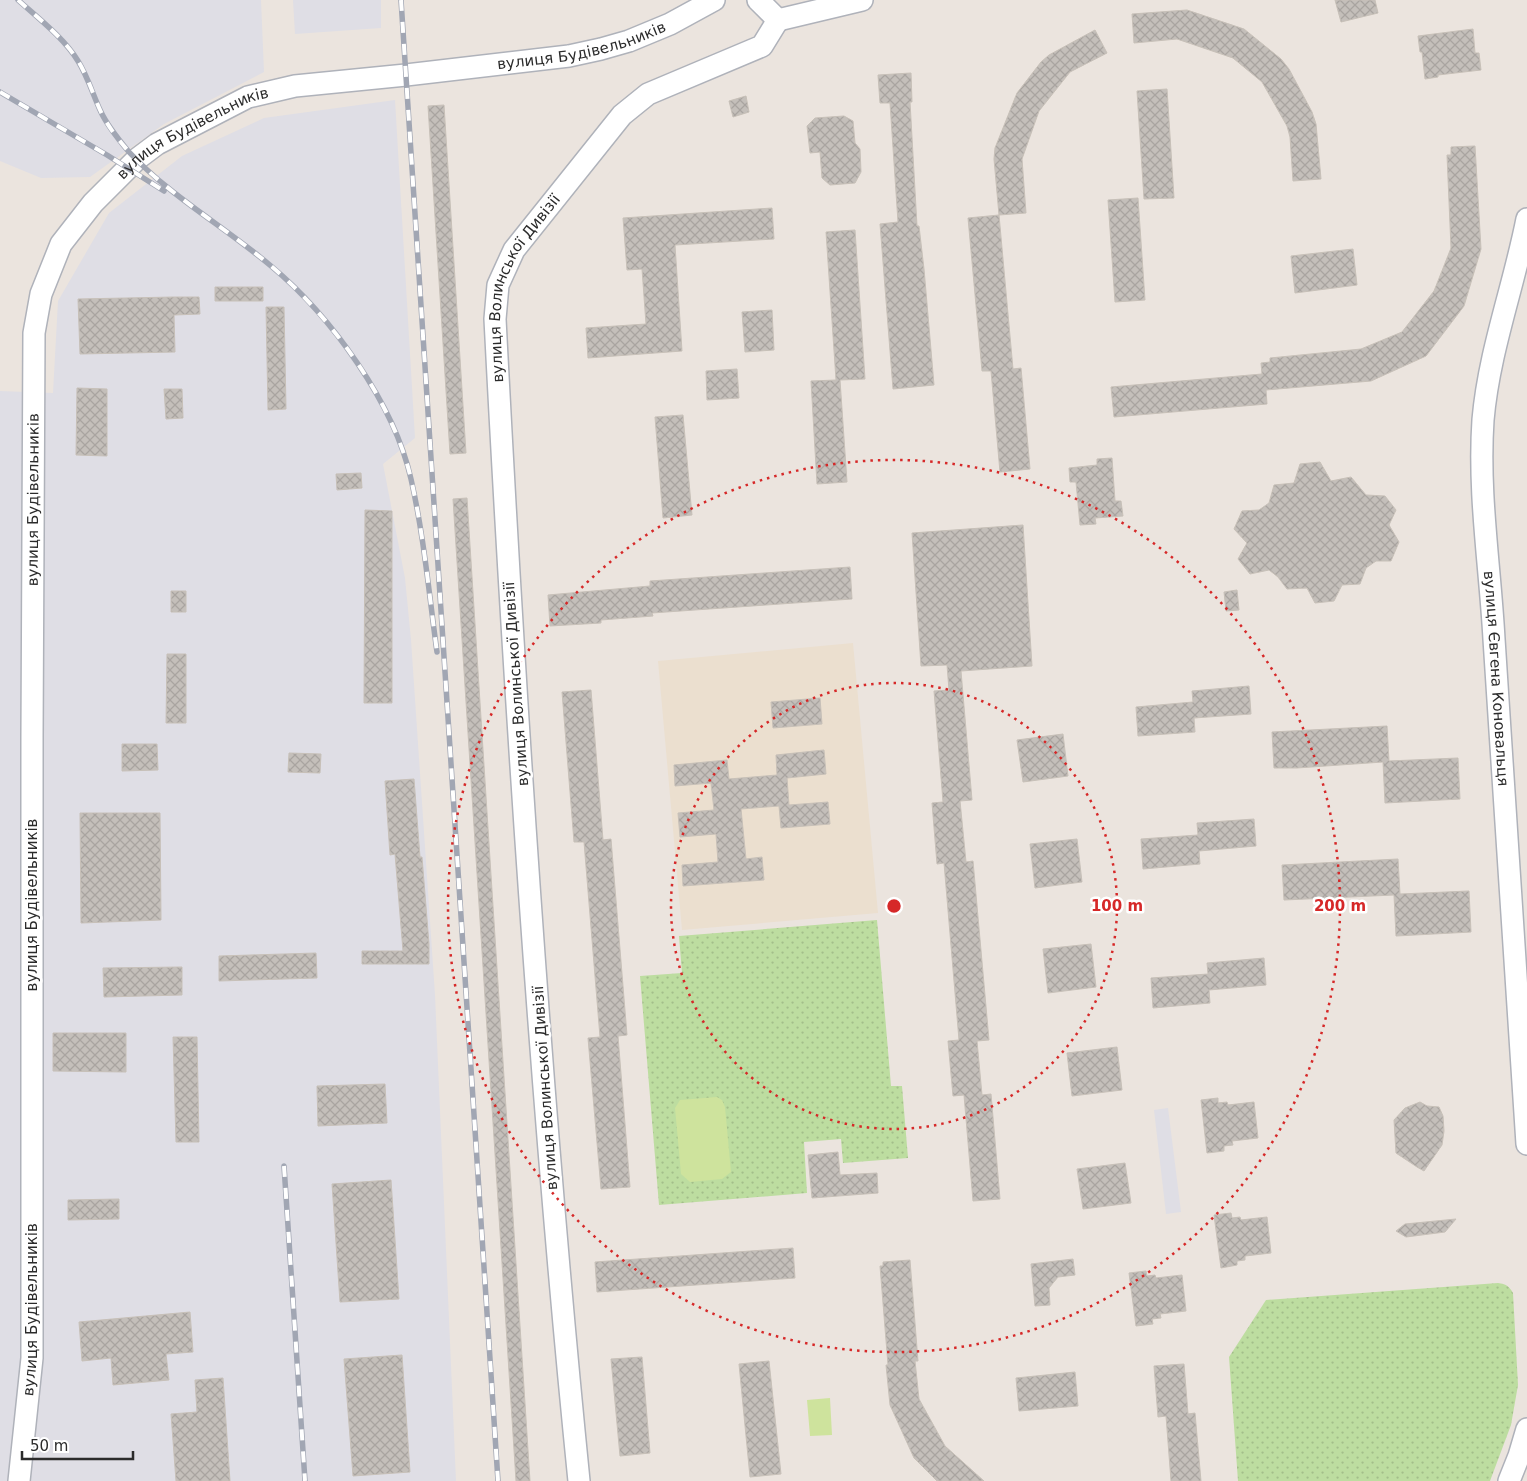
<svg xmlns="http://www.w3.org/2000/svg" width="1527" height="1481" font-family="'DejaVu Sans',sans-serif">
  <style>
    .industrial { fill: #dfdee5 }
    .education { fill: #ebdfcf }
    .park { fill: url(#park-dots) }
    .pitch { fill: #cee39d }
    .building { fill: url(#building-cross-hatch); stroke: #c7c0b8 }
    .lines { fill: none; stroke-linecap: round; stroke-linejoin: round }
    .minor-casing { stroke: #afb2ba; stroke-width: 24 }
    .minor { stroke: #fff; stroke-width: 21 }
    .rail-casing { stroke: #a1a6b3; stroke-width: 5.5 }
    .rail { stroke: #fff; stroke-width: 4; stroke-dasharray: 11; stroke-linecap: butt }
    .ring { fill: none; stroke: #d62828; stroke-width: 2.5; stroke-dasharray: 2.5 5 }
    .labels { text-anchor: middle; dominant-baseline: central; stroke-width: 5; stroke-linejoin: round; paint-order: stroke }
    .street-label { font-size: 15px; fill: #2b2b2b; stroke: #fff }
    .centre { fill: #d62828; stroke: #fff; stroke-width: 2.5 }
    .ring-label { font-size: 15px; text-anchor: middle; font-weight: bold; fill: #d62828; stroke: #fff; stroke-width: 5; stroke-linejoin: round; paint-order: stroke }
  </style>
  <defs>
    <pattern id="park-dots" width="8" height="8" patternUnits="userSpaceOnUse" patternTransform="scale(1.25)"><rect width="8" height="8" fill="#bddda0"/><path d="M2 2h.1M6 6h.1" fill="none" stroke="#a3be8a" stroke-width="1.8" stroke-linecap="round"/></pattern>
    <pattern id="building-cross-hatch" width="8" height="8" patternUnits="userSpaceOnUse" patternTransform="scale(1.25)"><rect width="8" height="8" fill="#c4bfba"/><path d="M0 0l8 8M0 8l8-8" fill="none" stroke="#a9a4a0"/></pattern>
  </defs>
  <rect width="100%" height="100%" fill="#ebe4de"/>
  <path class="industrial" d="M0 0H261L264 72 164 124 90 177 41 178 0 161Z
    M293 0H381V28L295 34Z
    M395 100 415 438 383 464 405 578 411 640 435 995 456 1481H0V391L53 393 58 301 109 213 182 156 264 118Z
    M1168 1108 1181 1212 1166 1214 1154 1110Z"/>
  <path class="education" d="M853 643 878 913 682 930 658 661Z"/>
  <path class="park" d="M877 920 891 1086H902L908 1158 843 1163 841 1139 804 1142 807 1193 659 1205 640 976 682 973 679 936Z
    M1498 1283C1506 1284 1509 1286 1513 1293L1518 1385 1511 1425 1490 1481H1238L1229 1357 1266 1300Z"/>
  <path class="pitch" d="M717 1097 722 1100 725 1107 731 1172 722 1179 690 1182 681 1174 675 1108 680 1100Z
    M830 1398 832 1435 810 1436 807 1400Z"/>
  <path class="building" d="M1335 0H1375L1378 13 1341 22Z
    M1187 10 1244 29 1281 59 1289 69 1312 112 1316 124 1321 179 1293 181 1290 137 1287 126 1262 82 1233 58 1177 39 1134 43 1132 14Z
    M1473 29 1475 53H1479L1481 70 1438 75V77L1425 79 1422 52H1420L1418 36Z
    M1095 30 1107 53 1070 72 1039 111 1022 159 1026 213 999 215 994 159 995 148 1017 93 1041 62 1049 55Z
    M911 73 912 102H910L917 226H919L924 269 934 385 893 389 880 224 898 222 890 103H880L878 75Z
    M1167 89 1174 198 1144 199 1137 91Z
    M746 96 749 112 733 117 729 101Z
    M444 105 466 453 450 454 428 106Z
    M844 116 853 121 855 143 860 149 861 172 855 183 830 185 822 178 820 152 810 153 807 126 815 118Z
    M1475 146 1481 249 1464 306 1426 356 1371 381 1266 390 1267 404 1114 417 1111 387 1262 374 1261 363 1270 362V358L1361 349 1402 332 1434 291 1451 248 1447 155H1451V147Z
    M1138 198 1145 300 1115 302 1108 200Z
    M772 208 774 239 675 245 682 351 588 358 586 328 646 324 642 269 627 270 623 218Z
    M999 215 1013 369 1021 368 1030 469 1000 472 991 371H982L968 218Z
    M855 230 865 379 840 380 847 482 817 484 811 381 836 380 826 232Z
    M1353 249 1357 285 1295 293 1291 256Z
    M215 287H263V301H215Z
    M174 297H199L200 314 174 315 175 352 80 354 78 299Z
    M266 307H284L286 409 268 410Z
    M772 310 774 350 745 352 742 312Z
    M737 369 739 398 707 400 706 371Z
    M77 388 107 389V456L76 455Z
    M164 389H182L183 418 166 419Z
    M683 415 692 515 663 518 655 417Z
    M1112 458 1115 501H1121L1123 516 1095 518 1096 524 1080 525 1076 482H1070L1069 468 1097 465V459Z
    M1320 462 1331 481 1351 477 1366 495 1385 496 1396 510 1389 525 1399 542 1391 561H1376L1366 568 1360 584 1342 585 1334 601 1315 603 1307 588 1287 589 1278 577 1269 570 1250 574 1238 559 1247 543 1234 529 1242 511 1259 510 1269 503 1274 485 1294 483 1300 464Z
    M361 473 362 488 337 490 336 474Z
    M467 498 491 875 530 1481H516L453 499Z
    M365 510 392 511V703H364Z
    M1023 525 1032 666 961 671 972 800 960 801 966 862 973 861 989 1040 977 1041 982 1095 991 1094 1000 1199 973 1201 964 1095 953 1096 948 1041 959 1040 944 863 937 864 932 803 943 802 934 691 949 690 947 665 921 666 912 533Z
    M850 567 852 599 652 613 653 616 601 620V623L550 626 548 595 650 586V581Z
    M1237 590 1239 610 1226 611 1224 592Z
    M171 591H186V612H171Z
    M167 654H186V723H166Z
    M1249 686 1251 714 1194 718 1195 732 1138 736 1136 707 1193 702 1192 691Z
    M591 690 603 840 611 839 627 1035 618 1036 630 1187 601 1189 588 1038 600 1037 594 964 584 842H574L562 692Z
    M820 698 822 724 773 728 771 702Z
    M1387 726 1389 761 1458 758 1460 799 1385 803 1383 762 1297 768H1274L1272 732Z
    M1063 734 1068 776 1023 782 1017 740Z
    M122 744H157L158 770 122 771Z
    M824 750 826 774 787 778 789 805 828 802 830 824 781 828 779 806 741 809 746 859 762 857 764 880 683 886 682 865 718 862 716 834 680 837 678 813 714 810 711 783 675 786 674 765 727 760 729 779 777 775 776 755Z
    M289 753 321 754 320 773 288 772Z
    M414 779 420 857H422L429 944V964H362V951H403L395 854 390 855 385 781Z
    M80 813H160L161 920 81 923Z
    M1254 819 1256 846 1199 851 1200 864 1143 869 1141 839 1198 835 1197 823Z
    M1077 839 1082 882 1035 888 1030 844Z
    M1398 859 1400 894 1469 891 1471 932 1396 936 1394 895 1284 900 1282 865Z
    M1091 944 1096 987 1048 993 1043 949Z
    M316 953 317 978 219 981V956Z
    M1264 958 1266 985 1209 990 1210 1003 1153 1008 1151 978 1208 974 1207 963Z
    M182 967V995L104 997 103 968Z
    M53 1033H126V1072L53 1071Z
    M173 1037H197L199 1142H176Z
    M1117 1047 1122 1090 1072 1096 1067 1053Z
    M385 1084 387 1123 318 1126 317 1086Z
    M1218 1098V1103L1227 1102 1228 1105 1254 1102 1258 1138 1232 1141 1233 1145 1224 1146V1151L1207 1153 1201 1100Z
    M1420 1102 1427 1106 1439 1107 1443 1116 1444 1131 1442 1145 1424 1171 1417 1167 1396 1153 1394 1120 1405 1108Z
    M838 1152 840 1175 877 1173 878 1193 812 1198 808 1155Z
    M1125 1163 1131 1203 1083 1209 1077 1169Z
    M391 1180 399 1299 340 1302 332 1184Z
    M119 1199V1219L68 1220V1200Z
    M1231 1213 1232 1218 1240 1217 1241 1220 1267 1217 1271 1253 1245 1256V1260L1237 1261V1265L1221 1268 1214 1215Z
    M1456 1219 1445 1232 1406 1237 1396 1231 1405 1224Z
    M793 1248 795 1278 597 1292 595 1262Z
    M1073 1259 1075 1275 1058 1277 1049 1288 1050 1305 1035 1306 1031 1264Z
    M910 1260 918 1361H915L919 1399 945 1446 984 1481H937L914 1458 890 1405 886 1365H888L880 1266H883V1262Z
    M1146 1271 1147 1276 1155 1275 1156 1278 1182 1275 1186 1311 1160 1314 1161 1318 1152 1319 1153 1324 1136 1326 1129 1273Z
    M190 1312 193 1352 166 1354 169 1380 113 1385 111 1358 82 1361 79 1322Z
    M402 1355 410 1472 353 1476 344 1359Z
    M642 1357 650 1453 620 1456 611 1359Z
    M769 1361 781 1474 750 1477 739 1364Z
    M1184 1364 1188 1414 1195 1413 1201 1481H1171L1166 1416 1158 1417 1154 1366Z
    M1075 1372 1078 1406 1019 1411 1016 1378Z
    M223 1378 230 1481H176L171 1414 197 1412 195 1380Z"/>
  <g class="lines">
    <defs>
      <g id="minor">
        <path d="M758 0 778 20"/>
        <path d="M778 20 862 0"/>
        <path id="s1" d="M1527 219C1514 286 1489 351 1483 420 1478 493 1490 566 1494 639 1504 807 1517 976 1527 1144"/>
        <path id="s2" d="M19 1481 32 1358V737L34 333 41 294 61 244 93 203 137 159 157 144 248 97 295 86 406 75 569 56 601 49 629 41 670 24 714 0"/>
        <path id="s3" d="M579 1481C540 1094 515 707 495 319L498 285 514 250 622 115 648 94 762 46 778 20"/>
        <path d="M1509 1481 1519 1456 1527 1429"/>
      </g>
    </defs>
    <use href="#minor" class="minor-casing"/>
    <use href="#minor" class="minor"/>
    <defs>
      <path id="rail" d="M18 0C38 18 64 38 78 61 88 77 93 95 101 112 108 127 119 140 129 152 170 196 225 227 271 266 331 316 394 403 411 479 424 536 429 594 437 652
        M401 0 498 1481
        M0 92 107 155 164 191
        M284 1166 305 1481"/>
    </defs>
    <use href="#rail" class="rail-casing"/>
    <use href="#rail" class="rail"/>
  </g>
  <g class="ring">
    <circle cx="894" cy="906" r="223"/>
    <circle cx="894" cy="906" r="446"/>
  </g>
  <g class="labels">
    <g class="street-label">
      <text stroke="none"><textPath href="#s2" startOffset="1822">вулиця Будівельників</textPath></text>
      <text stroke="none"><textPath href="#s2" startOffset="1418">вулиця Будівельників</textPath></text>
      <text stroke="none"><textPath href="#s3" startOffset="1204">вулиця Волинської Дивізії</textPath></text>
      <text stroke="none"><textPath href="#s2" startOffset="982">вулиця Будівельників</textPath></text>
      <text stroke="none"><textPath href="#s1" startOffset="465">вулиця Євгена Коновальця</textPath></text>
      <text transform="translate(516 684) rotate(-94)">вулиця Волинської Дивізії</text>
      <text transform="translate(32 905) rotate(-90)">вулиця Будівельників</text>
      <text transform="translate(545 1088) rotate(-94)">вулиця Волинської Дивізії</text>
      <text stroke="none"><textPath href="#s2" startOffset="172">вулиця Будівельників</textPath></text>
    </g>
  </g>
  <circle cx="894" cy="906" r="8" class="centre"/>
  <g class="ring-label">
    <text x="1117" y="911">100 m</text>
    <text x="1340" y="911">200 m</text>
  </g>
  <path d="M22 1451v8h111v-8" fill="none" stroke="#2b2b2b" stroke-width="2.5"/>
  <text x="30" y="1451" font-size="15" fill="#2b2b2b" stroke="#ffffff" stroke-width="4" paint-order="stroke">50 m</text>
</svg>
